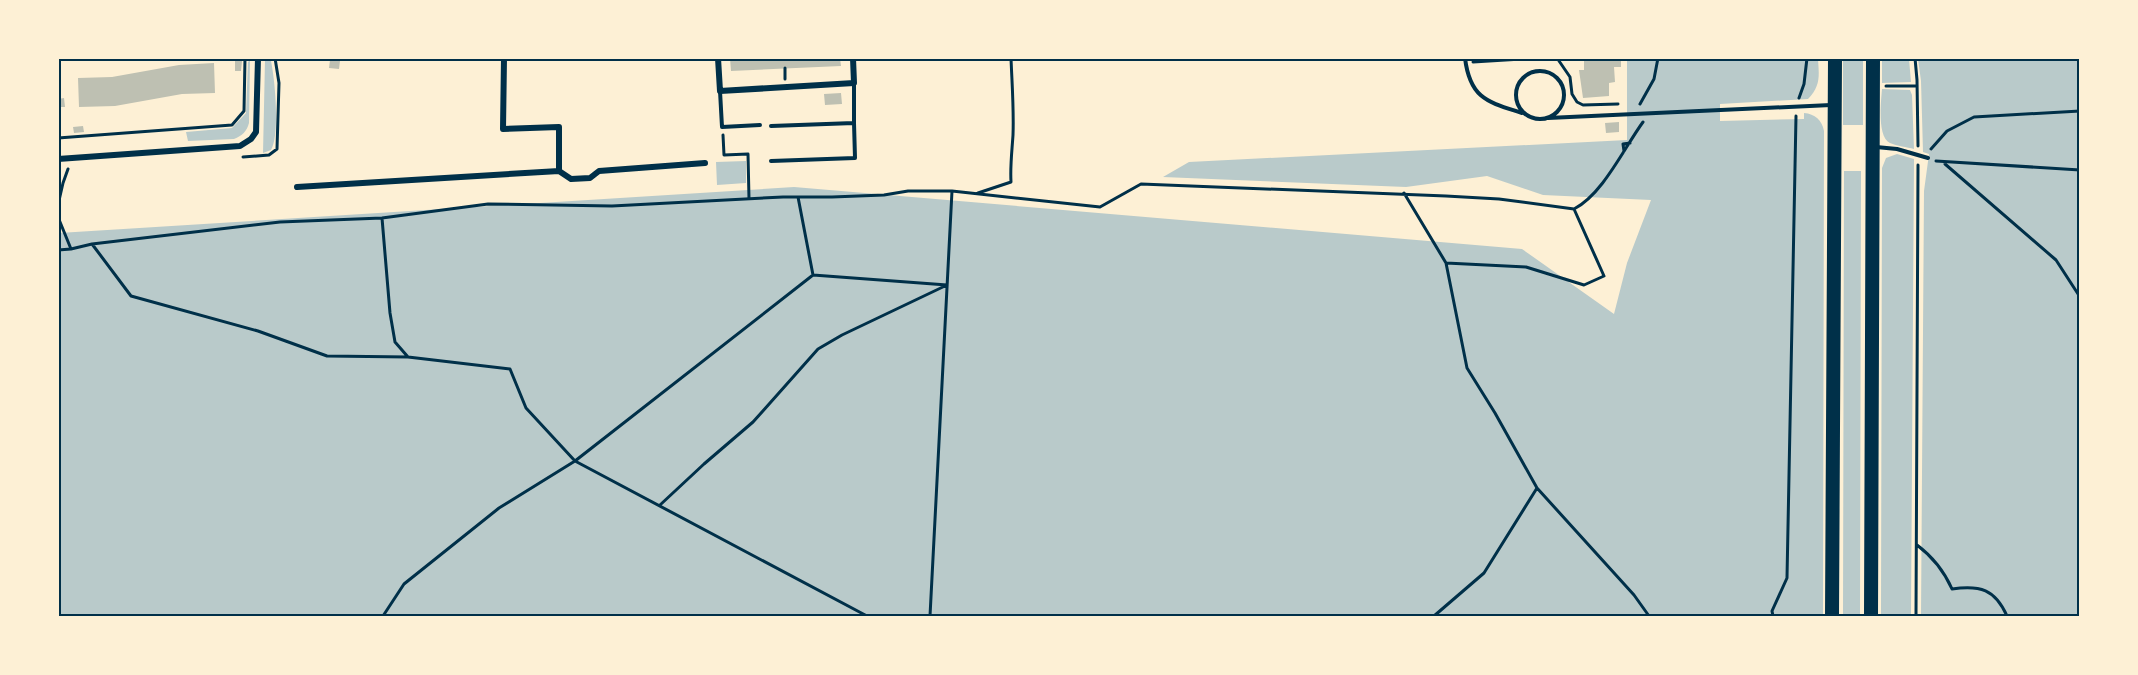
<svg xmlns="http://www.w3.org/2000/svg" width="2138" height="675" font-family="'Crimson Pro',serif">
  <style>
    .green { fill: #b9caca }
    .building { fill: #bec0b2 }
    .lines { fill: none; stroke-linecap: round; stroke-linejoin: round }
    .path { stroke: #003049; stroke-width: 3 }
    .service { stroke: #003049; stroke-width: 4 }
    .minor { stroke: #003049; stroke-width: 6 }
    .primary { stroke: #003049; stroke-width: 14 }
    .neatline { fill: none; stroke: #003049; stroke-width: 2 }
  </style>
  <rect width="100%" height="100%" fill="#fdf0d5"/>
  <path class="green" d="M1627 59H1818C1819 75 1821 86 1808 99L1720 104V121L1804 119V113C1815 114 1822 120 1824 131L1823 616H59V233L794 187 1522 249 1614 314 1627 263 1651 200 1543 195 1487 176 1406 187 1163 177 1189 162 1627 140Z
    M1843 59H1863V125H1843Z
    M1882 59H1909L1911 82 1882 83Z
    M1918 59H2079V616H1921L1924 191 1929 154 1923 152 1921 81Z
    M250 60 249 123C247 131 242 136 234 139L188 141 186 132 232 128 246 113 248 62Z
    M265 60 271 61C275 80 280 134 271 150L263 153Z
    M1882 89 1910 90 1912 95 1914 149C1907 147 1897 146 1890 143 1877 137 1881 102 1882 89Z
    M1897 154 1914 159 1911 616H1881L1882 168 1886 158Z
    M746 161V183L717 185 716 162Z
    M1844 171H1861L1860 616H1843Z"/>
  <path class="building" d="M730 58H840L841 66 731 71Z
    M1584 58H1621V67H1614L1615 82 1609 83V96L1583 98 1579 70H1584Z
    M330 60 340 61 339 69 329 68Z
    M235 61H242L241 71H235Z
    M214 63 215 93 182 94 115 106 79 107 78 78 112 77 179 65Z
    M841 93 842 104 825 105 824 94Z
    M64 98 65 107H58V99Z
    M1619 122V132L1606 133 1605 123Z
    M83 126 84 132 74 133 73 127Z"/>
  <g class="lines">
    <path class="path" d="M1557 58 1570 77 1572 94 1577 102 1583 105 1618 104
      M1915 58 1917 80 1918 146
      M1473 62 1537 58
      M785 68V79
      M1886 86H1917
      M1799 98 1804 84 1807 58
      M1640 104 1654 79 1658 58
      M723 135 724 155 748 154 749 199
      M58 138 232 125 244 111 245 58
      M1931 149 1947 131 1974 117 2080 111
      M1624 151 1623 144 1630 143
      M243 157 269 155 277 149 279 83 275 58
      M1936 161 2080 170
      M1945 164 2056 260 2080 297
      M952 191 1100 207 1141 184 1446 196 1499 199 1574 209C1603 194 1624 148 1643 122
      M978 193 1011 182C1010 166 1012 151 1013 135 1014 110 1012 84 1011 58
      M1404 193 1446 263 1467 368 1495 413 1537 488 1634 595 1649 616
      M58 205 63 183 68 169
      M58 217 71 249 92 244 280 222 382 218 488 204 612 206 783 197H832L884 195 908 191H952L930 616
      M382 218 390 313 395 342 408 357 510 369 526 408 575 461 867 616
      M92 244 131 296 258 331 327 356 408 357
      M58 250 71 249
      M1446 263 1526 267 1584 285 1604 276 1574 209
      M813 275 947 285
      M660 505 704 464 753 422 818 349 842 335 947 285
      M1917 545C1933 557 1944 571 1952 589 1980 585 1995 589 2007 616
      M383 616 404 584 499 508 575 461 813 275 798 197
      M1434 616 1484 573 1537 488
      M1773 616 1772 611 1787 578 1796 116
      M1916 616 1918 165"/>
    <path class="service" d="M1465 58C1470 99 1488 102 1522 113
      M1516 95a24 24 0 1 1 48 0a24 24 0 1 1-48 0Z
      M720 91 722 127 760 125
      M1548 118 1831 105
      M771 126 854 123V83
      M1876 147 1897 149 1928 158
      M771 161 855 158 854 123"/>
    <path class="minor" d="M718 58 720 91 854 83 853 58
      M58 159 240 146 251 139 256 132 258 58
      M559 171 571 179 590 178 599 171 705 163
      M297 187 559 171V127L503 129 504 58"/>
    <path class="primary" d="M1832 616 1835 58
      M1871 616 1873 58"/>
  </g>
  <rect width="2138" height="675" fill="none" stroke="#fdf0d5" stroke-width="120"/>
  <rect x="60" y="60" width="2018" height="555" class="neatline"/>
</svg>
